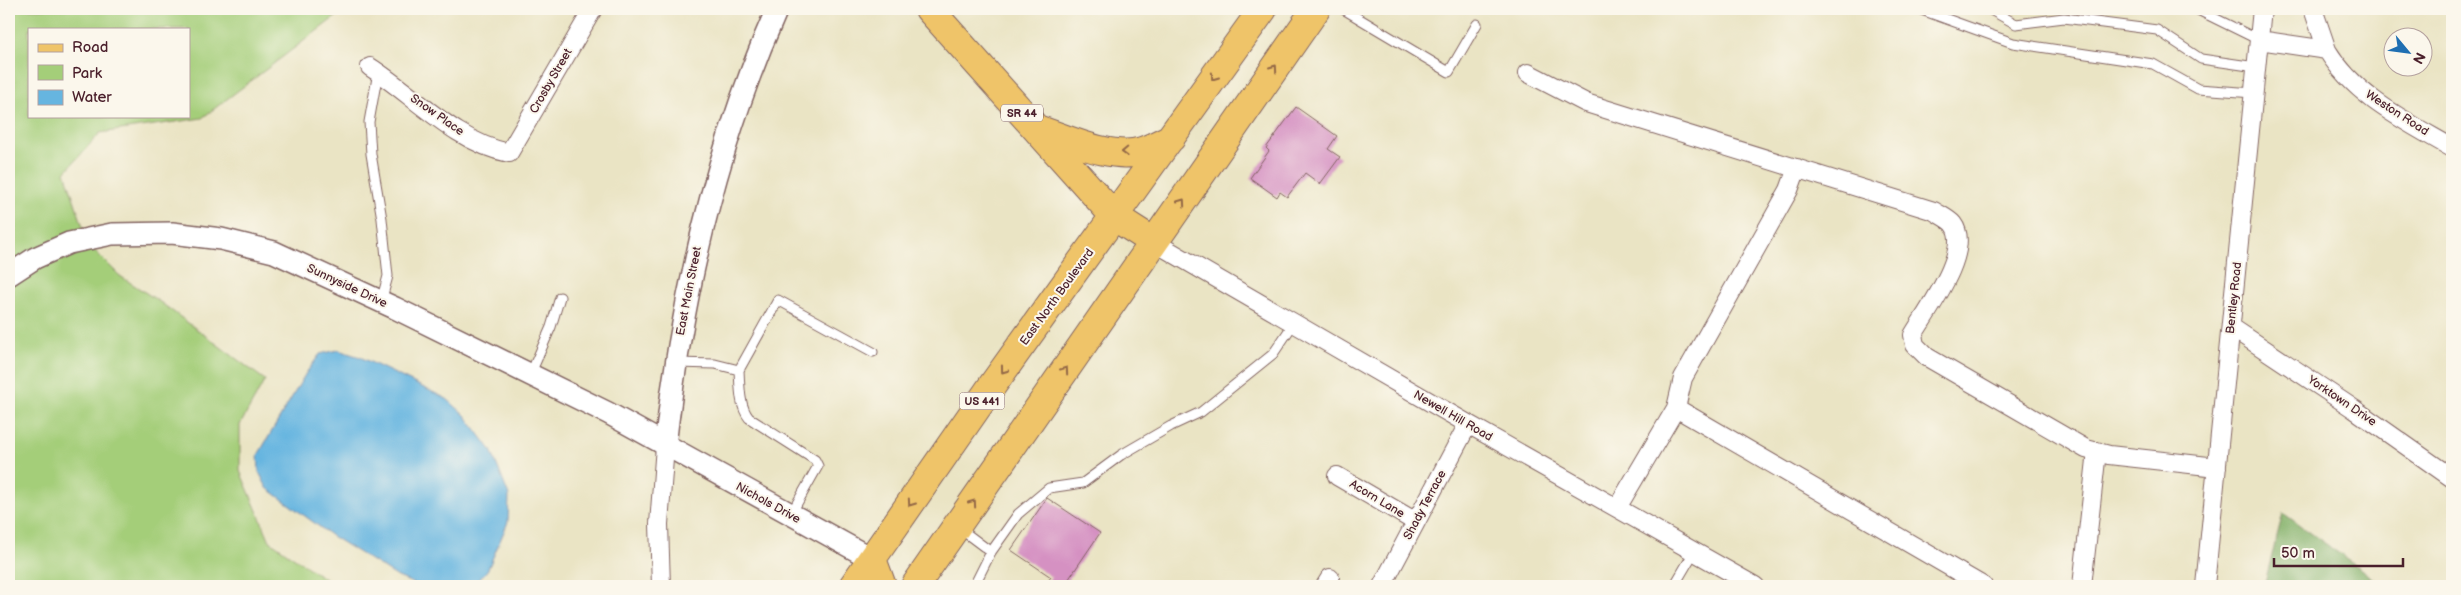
<svg xmlns="http://www.w3.org/2000/svg" width="2461" height="595" font-family="'Balsamiq Sans',sans-serif">
  <style>
    .green { fill: #a4ce79; stroke: #777652; fill-rule: evenodd }
    .forest { fill: #83b169; stroke: #66684a }
    .water { fill: #66b5e0; stroke: #586a86 }
    .building { fill: #d591c2 }
    .lines { fill: none; stroke-linecap: round; stroke-linejoin: round }
    .service-casing { stroke: #826461; stroke-width: 11 }
    .minor-casing { stroke: #826461; stroke-width: 20 }
    .tertiary-casing { stroke: #826461; stroke-width: 24 }
    .primary-casing { stroke: #826461; stroke-width: 30 }
    .service { stroke: #fff; stroke-width: 9 }
    .minor { stroke: #fff; stroke-width: 18 }
    .tertiary { stroke: #fff; stroke-width: 21 }
    .primary { stroke: #efc469; stroke-width: 28 }
    .oneway { stroke: #946947 }
    .labels { text-anchor: middle; dominant-baseline: central; stroke-width: 4; stroke-linejoin: round; paint-order: stroke }
    .shield { fill: #fbf7ec; stroke: #7f6065; stroke-width: 1 }
    .shield-label { font-size: 11px; font-weight: bold; fill: #4a1f2b }
    .street-label { font-size: 12px; fill: #4a1f2b; stroke: #fbf7ec }
  </style>
  <rect width="100%" height="100%" fill="#fbf7ec"/>
  <filter id="ink" filterUnits="userSpaceOnUse"><feTurbulence type="fractalNoise" baseFrequency=".02" numOctaves="2"/><feDisplacementMap in="SourceGraphic" scale="10" xChannelSelector="R" yChannelSelector="G"/><feConvolveMatrix kernelMatrix="1 2 1 2 8 2 1 2 1" color-interpolation-filters="sRGB"/></filter>
  <filter id="wash" filterUnits="userSpaceOnUse"><feTurbulence type="fractalNoise" baseFrequency=".0096" numOctaves="4" result="noise"/><feDisplacementMap in="SourceGraphic" scale="20" xChannelSelector="R" yChannelSelector="G"/><feGaussianBlur stdDeviation="1.12" result="paint"/><feColorMatrix in="noise" values="0 0 0 0 0 0 0 0 0 0 0 0 0 0 0 0 0 1.4 0 .05"/><feComposite in="paint" operator="in"/></filter>
  <g filter="url(#wash)">
    <rect width="100%" height="100%" fill="#eae4c4"/>
    <path class="green" d="M9 9H346L202 118 100 133 65 172 84 230 9 263ZM29 29H189V116H29Z
      M92 248 120 276 160 302 265 380 240 425V471L270 541 335 586H9V286C35 269 61 254 92 248Z"/>
    <path class="forest" d="M2283 513 2384 586H2264Z"/>
    <path class="water" d="M338 350 360 357 447 399 465 415 491 450 509 496 508 522 488 569 474 586H420L398 577 332 536 267 488 259 472 258 455 306 373 320 354Z"/>
    <g id="blocks">
      <path class="building" d="M1296 107 1337 136 1328 149 1340 157 1320 184 1305 173 1287 197 1280 192 1277 197 1250 178 1269 151 1266 148Z
        M1047 498 1100 533 1064 586H1044L1051 577 1011 550Z"/>
    </g>
  </g>
  <g filter="url(#ink)">
    <use href="#blocks" fill-opacity="0" stroke="#826461" stroke-width="1"/>
    <g class="lines">
      <defs>
        <path id="service" d="M1343 9 1449 72 1477 24
          M1919 9 2013 43 2153 64 2198 89 2254 93
          M1989 9 2016 24 2064 18 2157 30 2201 59 2256 67
          M2196 9 2259 40
          M378 72 369 122 371 154 382 219 388 276 381 302
          M676 363 715 364 739 370C740 385 739 406 749 418L815 460 818 466 791 514
          M739 370 778 300 873 352
          M530 375 551 327 560 297
          M959 528 991 552 974 586
          M991 552 1018 514 1049 488 1083 483 1121 455 1171 426 1201 412 1273 354 1294 323
          M1674 586 1694 552"/>
        <path id="minor" d="M2313 9 2327 50
          M2259 40 2327 50C2355 97 2406 121 2452 148
          M370 67C414 95 456 143 509 153L593 9
          M1528 73 1586 103 1934 211C1940 215 1949 219 1953 224 1973 250 1927 311 1913 335L1915 345 1927 357 2086 449 2109 455 2217 467
          M1154 242 1468 424 1755 586
          M2231 327 2354 409 2452 478
          M1676 408 1983 586
          M1337 476 1416 522
          M1617 508 1676 408 1683 378 1789 190 1797 168
          M661 586 659 524 665 446
          M1325 586 1330 578
          M1382 586 1468 424
          M2082 586 2097 451
          M2205 586 2262 9"/>
        <path id="tertiary" d="M9 275 35 258 69 243 112 234 172 233 221 239 274 252 395 308 608 413 872 559
          M665 446C682 295 715 148 777 9"/>
        <path id="primary" d="M929 9 1115 217 1154 242
          M1037 129C1066 138 1112 161 1142 151 1152 148 1162 142 1171 138
          M872 559 882 586
          M853 586 994 383 1263 9
          M915 586 1316 9"/>
      </defs>
      <use href="#service" class="service-casing"/>
      <use href="#minor" class="minor-casing"/>
      <use href="#tertiary" class="tertiary-casing"/>
      <use href="#primary" class="primary-casing"/>
      <use href="#service" class="service"/>
      <use href="#minor" class="minor"/>
      <use href="#tertiary" class="tertiary"/>
      <use href="#primary" class="primary"/>
    </g>
    <defs><path id="oneway-chevron" d="M-2-3.5L2.5 0L-2 3.5" fill="none" stroke-width="1.6" stroke-linecap="round" stroke-linejoin="round" transform="scale(1.25)"/></defs>
    <g class="oneway">
      <use href="#oneway-chevron" transform="translate(1274 68) rotate(-55)"/>
      <use href="#oneway-chevron" transform="translate(1214 77) rotate(125)"/>
      <use href="#oneway-chevron" transform="translate(1125 152) rotate(178)"/>
      <use href="#oneway-chevron" transform="translate(1182 202) rotate(-55)"/>
      <use href="#oneway-chevron" transform="translate(1004 370) rotate(126)"/>
      <use href="#oneway-chevron" transform="translate(1065 370) rotate(-55)"/>
      <use href="#oneway-chevron" transform="translate(911 503) rotate(125)"/>
      <use href="#oneway-chevron" transform="translate(973 503) rotate(-55)"/>
    </g>
  </g>
  <g class="labels">
    <g class="shield">
      <rect x="1001" y="104.5" width="42" height="17" rx="4"/>
      <rect x="959.5" y="392.5" width="45" height="17" rx="4"/>
    </g>
    <g class="shield-label">
      <text x="1022" y="113">SR 44</text>
      <text x="982" y="401">US 441</text>
    </g>
    <g class="street-label">
      <text transform="translate(551 81) rotate(-60)">Crosby Street</text>
      <text transform="translate(2397 113) rotate(33)">Weston Road</text>
      <text transform="translate(437 115) rotate(35)">Snow Place</text>
      <text transform="translate(347 286) rotate(25)">Sunnyside Drive</text>
      <text transform="translate(689 291) rotate(-79)">East Main Street</text>
      <text transform="translate(1057 297) rotate(-54)">East North Boulevard</text>
      <text transform="translate(2234 298) rotate(-84)">Bentley Road</text>
      <text transform="translate(2342 401) rotate(34)">Yorktown Drive</text>
      <text transform="translate(1453 416) rotate(30)">Newell Hill Road</text>
      <text transform="translate(1377 499) rotate(31)">Acorn Lane</text>
      <text transform="translate(768 503) rotate(29)">Nichols Drive</text>
      <text transform="translate(1425 505) rotate(-62)">Shady Terrace</text>
    </g>
  </g>
  <rect width="2461" height="595" fill="none" stroke="#fbf7ec" stroke-width="30"/>
  <rect x="28" y="28" width="162" height="90" fill="#fbf7ec" stroke="#b4a19f"/>
  <rect x="38" y="44" width="25" height="8" fill="#efc469" stroke="#b4a19f"/>
  <text x="72" y="52" font-size="15" fill="#4a1f2b">Road</text>
  <rect x="38" y="65" width="25" height="15" fill="#a4ce79" stroke="#b4a19f"/>
  <text x="72" y="78" font-size="15" fill="#4a1f2b">Park</text>
  <rect x="38" y="90" width="25" height="15" fill="#66b5e0" stroke="#b4a19f"/>
  <text x="72" y="102" font-size="15" fill="#4a1f2b">Water</text>
  <g transform="translate(2408 52) rotate(119)"><circle r="24" fill="#fbf7ec" stroke="#b4a19f"/>
  <path d="M0-4L9 19L0 12L-9 19Z" fill="#1f6fb2"/>
  <text y="-8" font-size="14" font-weight="bold" text-anchor="middle" fill="#4a1f2b">N</text>
  </g>
  <path d="M2274 558v8h129v-8" fill="none" stroke="#4a1f2b" stroke-width="2.5"/>
  <text x="2281" y="558" font-size="15" fill="#4a1f2b" stroke="#fbf7ec" stroke-width="4" paint-order="stroke">50 m</text>
</svg>
